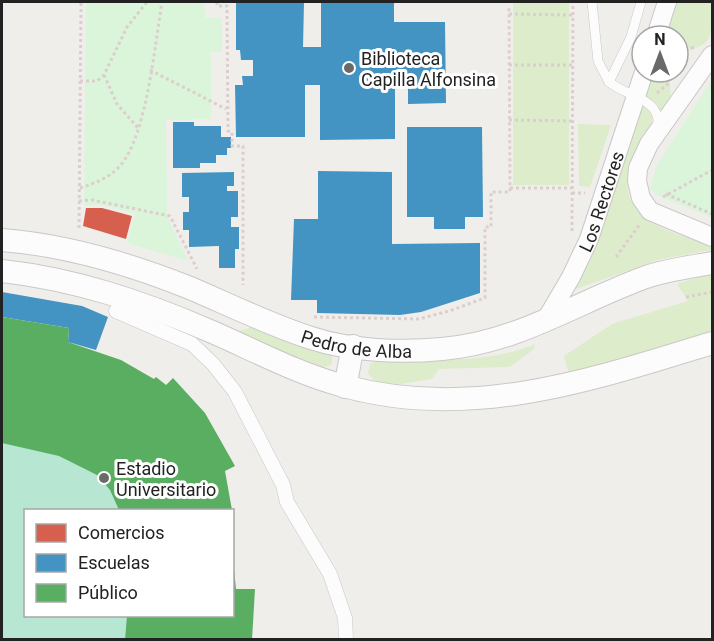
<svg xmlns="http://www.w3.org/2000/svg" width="714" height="641" font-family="Roboto,sans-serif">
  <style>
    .grass { fill: #ddeccb }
    .park { fill: #daf5da }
    .pitch { fill: #b7e6d2 }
    .shops { fill: #d6604d }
    .schools { fill: #4393c3 }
    .public { fill: #5aae61 }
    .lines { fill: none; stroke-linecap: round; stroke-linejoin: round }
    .service-casing { stroke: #c9c8c7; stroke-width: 10 }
    .pedestrian-casing { stroke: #c9c8c7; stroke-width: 15 }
    .minor-casing { stroke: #c9c8c7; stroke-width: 20 }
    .tertiary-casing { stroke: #c9c8c7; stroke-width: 24 }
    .path { stroke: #dccecd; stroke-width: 3; stroke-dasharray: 3 3; stroke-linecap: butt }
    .service { stroke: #fdfcfc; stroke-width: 9 }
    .pedestrian { stroke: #fdfcfc; stroke-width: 14 }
    .minor { stroke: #fdfcfc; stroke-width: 18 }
    .tertiary { stroke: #fdfcfc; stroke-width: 22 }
    .poi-dot { fill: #6a6968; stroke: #fff; stroke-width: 2 }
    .labels { text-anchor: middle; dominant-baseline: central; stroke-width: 6; stroke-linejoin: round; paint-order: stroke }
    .poi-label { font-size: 18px; fill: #222; stroke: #fff; text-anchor: start }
    .street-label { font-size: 18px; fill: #222; stroke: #fff }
  </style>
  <rect width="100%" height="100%" fill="#f0eeeb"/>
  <path class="grass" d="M513 2H569V185H513Z
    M673 2H712C712 14 714 34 705 43 695 51 688 47 678 60V36H661Z
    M649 72H669L671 100 661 114 656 103 642 96Z
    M640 102 647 104 653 117C651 130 639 141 634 153 607 219 667 230 712 246V250L661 259 576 289 575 286Z
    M578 124 611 125 590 187 579 186Z
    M712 273V332L569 374 564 356 612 324 688 301 677 284Z
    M253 327 332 354V364L323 368 316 366 235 332Z
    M535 344 534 349 510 367 439 369 432 379 395 385 376 383 368 373 370 364 376 361C428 359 486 365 535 344Z"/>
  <path class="park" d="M86 2H204L205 18H222V52H211V119L166 120 167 216 188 261 127 243 135 214 103 205H84Z
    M712 79V218L657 195 650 188 656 167Z"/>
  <path class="pitch" d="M2 346 22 347 212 496 214 510H26V616H217L216 639H2Z"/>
  <path class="shops" d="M86 208H102L132 216 126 239 83 226Z"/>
  <path class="schools" d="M236 2H304L303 47H321V2H394V22H445L446 103 408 104V82H395V139L320 140V85H305V137H236L235 85H243L242 76H253V60H241L240 50H236Z
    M173 122H194V126H221V137H231V148H227V155H216V163H200V168H173Z
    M407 127H482L483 217H465V229H434V217H407Z
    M318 171 392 172V244L480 243V293L421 312 400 315 317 313V300H291L294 219H318Z
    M234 172V186H227V191H238V217H231V227H239V249H235V268H219V246L189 247V230H183V212H189V197H182V173Z
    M2 292 82 306 108 317 96 350 68 342 69 328 2 317Z"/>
  <path class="public" d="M2 317 69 328 68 342 121 360 154 379 156 377 166 385 173 378 205 413 235 466 225 471 232 510H119L110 490 97 475 59 456 2 443Z
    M232 549 236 589H255L252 640H125L127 616H232Z"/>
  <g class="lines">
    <defs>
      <path id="service" d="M592 2 598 61 609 82 631 37 641 2
        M609 82C627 97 661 98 658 126"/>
      <path id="pedestrian" d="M116 311 192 344 213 364 235 392 283 485 287 502 330 574 345 618 346 640"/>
      <g id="minor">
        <path d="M656 36 667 2"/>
        <path d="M712 55 649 144 638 168 637 181 641 198 650 211 712 237"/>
        <path id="s1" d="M544 323 571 277 589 239 644 72"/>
      </g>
      <g id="tertiary">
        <path id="s2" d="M2 240C66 245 130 264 190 288 230 305 270 325 311 338 351 351 401 353 442 349 517 343 577 302 646 277 667 270 690 267 712 263"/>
        <path d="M2 271C75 279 143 302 210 331 254 350 298 374 344 386 471 421 592 380 712 343"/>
        <path d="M345 387 353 346"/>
      </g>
    </defs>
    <use href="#service" class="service-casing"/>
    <use href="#pedestrian" class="pedestrian-casing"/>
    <use href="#minor" class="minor-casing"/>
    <use href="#tertiary" class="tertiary-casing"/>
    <path class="path" d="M217 2V6H227L228 131 232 132V146H243V285
      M509 14 573 15
      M678 60 685 51 694 47
      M509 65H573
      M150 70 226 109
      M104 75 117 104 138 128
      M80 81H97L104 75 127 27 147 2
      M657 93 669 83V72
      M509 120 572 121
      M80 188C95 183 109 178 120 166 147 135 155 43 162 2
      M510 188H572
      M572 193H585
      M666 194 712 214
      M663 197 712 170
      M79 201 92 200 170 216 197 269
      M79 228 81 2
      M572 231 573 2
      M616 257 640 224
      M686 297 712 292
      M314 317 419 319 449 311 485 298V227H491V192H510L509 6"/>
    <use href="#service" class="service"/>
    <use href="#pedestrian" class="pedestrian"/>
    <use href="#minor" class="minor"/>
    <use href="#tertiary" class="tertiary"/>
  </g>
  <g class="poi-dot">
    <circle cx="349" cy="68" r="6"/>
    <circle cx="104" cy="478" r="6"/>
  </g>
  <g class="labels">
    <g class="poi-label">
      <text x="361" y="58">Biblioteca<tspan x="361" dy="21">Capilla Alfonsina</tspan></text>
      <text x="116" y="468">Estadio<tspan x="116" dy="21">Universitario</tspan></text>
    </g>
    <g class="street-label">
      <text stroke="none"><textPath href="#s1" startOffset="135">Los Rectores</textPath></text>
      <text stroke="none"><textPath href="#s2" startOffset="372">Pedro de Alba</textPath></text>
    </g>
  </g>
  <rect width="714" height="641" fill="none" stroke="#222222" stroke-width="6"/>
  <rect x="24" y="509" width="210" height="108" fill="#ffffff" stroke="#a7a7a7" stroke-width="1.5"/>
  <rect x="36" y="524" width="30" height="18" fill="#d6604d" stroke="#a7a7a7" stroke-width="1.5"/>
  <text x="78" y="539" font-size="18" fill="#222222">Comercios</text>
  <rect x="36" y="554" width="30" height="18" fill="#4393c3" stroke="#a7a7a7" stroke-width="1.5"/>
  <text x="78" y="569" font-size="18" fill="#222222">Escuelas</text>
  <rect x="36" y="584" width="30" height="18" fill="#5aae61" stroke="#a7a7a7" stroke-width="1.5"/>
  <text x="78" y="599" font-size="18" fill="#222222">Público</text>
  <g transform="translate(660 54)"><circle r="28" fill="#ffffff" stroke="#a7a7a7" stroke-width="1.5"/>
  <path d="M0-4.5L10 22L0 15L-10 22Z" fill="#6a6968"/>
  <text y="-9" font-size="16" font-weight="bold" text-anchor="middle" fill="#222222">N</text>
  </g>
</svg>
